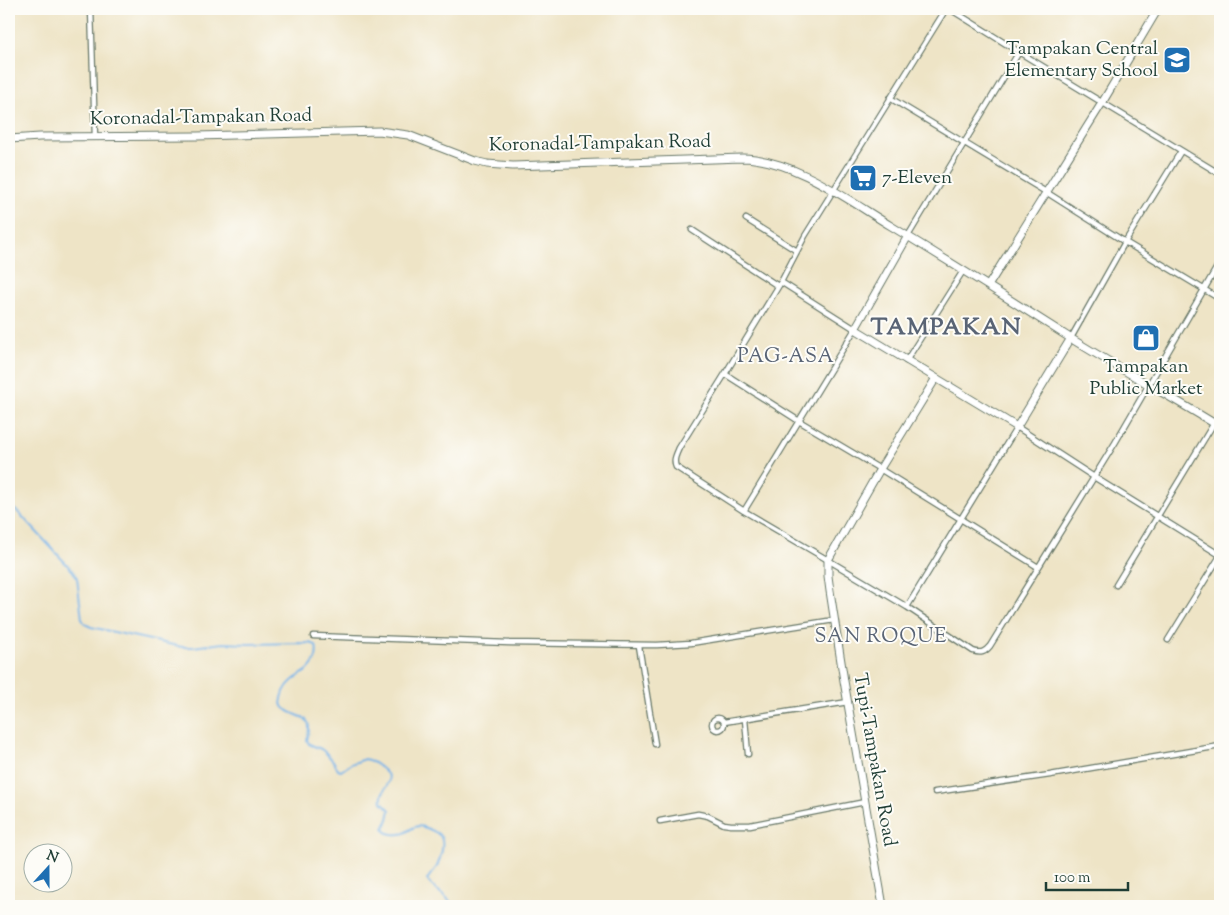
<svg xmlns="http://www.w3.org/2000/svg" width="1229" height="915" font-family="'Sorts Mill Goudy',serif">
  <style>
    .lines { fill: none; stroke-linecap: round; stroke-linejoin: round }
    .stream { stroke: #76b3e8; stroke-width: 2 }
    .street-casing { stroke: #677767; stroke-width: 7 }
    .secondary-casing { stroke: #677767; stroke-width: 9 }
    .street { stroke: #fff; stroke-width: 4.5 }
    .secondary { stroke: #fff; stroke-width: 7 }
    .labels { text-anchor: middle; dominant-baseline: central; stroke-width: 4; stroke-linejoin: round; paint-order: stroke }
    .poi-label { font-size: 19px; fill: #1f3d34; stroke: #fdfcf7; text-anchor: end }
    .street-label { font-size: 19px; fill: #1f3d34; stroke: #fdfcf7 }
    .neighbourhood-label { font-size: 20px; letter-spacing: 1px; fill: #596475; stroke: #fdfcf7 }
    .district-label { font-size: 24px; font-weight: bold; letter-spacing: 1px; fill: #596475; stroke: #fdfcf7 }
  </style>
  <rect width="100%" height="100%" fill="#fdfcf7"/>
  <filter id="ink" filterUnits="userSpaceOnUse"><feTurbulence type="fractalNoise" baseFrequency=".02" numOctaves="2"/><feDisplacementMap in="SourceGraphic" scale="10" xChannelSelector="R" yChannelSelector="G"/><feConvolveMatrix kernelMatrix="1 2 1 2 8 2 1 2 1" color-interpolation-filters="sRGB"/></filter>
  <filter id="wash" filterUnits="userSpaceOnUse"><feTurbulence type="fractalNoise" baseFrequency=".0096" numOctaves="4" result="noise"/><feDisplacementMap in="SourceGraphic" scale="20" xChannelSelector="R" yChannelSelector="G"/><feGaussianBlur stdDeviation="1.12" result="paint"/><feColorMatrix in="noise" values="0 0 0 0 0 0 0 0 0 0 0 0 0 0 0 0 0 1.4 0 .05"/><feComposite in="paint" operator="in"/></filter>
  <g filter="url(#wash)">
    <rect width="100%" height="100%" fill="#eee4c6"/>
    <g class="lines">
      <path class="stream" d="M9 505 19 513 73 571 77 578 82 619 85 624 91 627 182 647H193L223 643 248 644 309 643 316 645C317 649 317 652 316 657 311 673 301 672 291 682 284 688 282 695 281 704 283 707 286 710 290 712 297 716 309 717 309 727 309 732 308 736 307 740L309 744 321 749 326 753 334 762 338 770 341 771 351 764 365 759C371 760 389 772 389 779 389 787 380 790 382 802L390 810 388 819 384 829C386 833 388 833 393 834 408 836 407 828 418 826 421 826 426 828 429 829 432 831 437 832 439 835 446 841 441 856 438 864 436 870 430 874 427 880 434 891 447 894 453 906"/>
    </g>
  </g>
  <g filter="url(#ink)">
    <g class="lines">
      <defs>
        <path id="street" d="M91 9 95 137
          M946 9 805 236 781 282 725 374 679 448C676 455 673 460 676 467L744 511 828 560 907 607 973 651C981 654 985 652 990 646L1115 443 1220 262
          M950 9 1019 52 1220 174
          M890 98 1046 192 1125 242 1220 299
          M746 219 797 251
          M692 230 778 286
          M908 236 1019 52
          M1071 338 1125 242 1181 151
          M906 361 963 271
          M725 374 799 421 880 469 1038 567
          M744 511 855 329 781 282
          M1116 585 1220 413
          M907 607 1017 427 1094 477 1220 555
          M313 636 509 643 657 645 691 643 834 620
          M1168 640 1220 556
          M639 646 655 744
          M712 724a6 6 0 1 1 12 0a6 6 0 1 1-12 0Z
          M745 719 748 754
          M724 722 848 702
          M935 792 1050 775 1220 746
          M660 821 698 814 708 816 724 824 731 825H750L865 802"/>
        <path id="secondary" d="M9 139 40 137 197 136 379 131 408 135 475 161 487 164 513 166 742 158C794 159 848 200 891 226 950 262 1009 299 1067 336 1118 368 1170 396 1220 427
          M908 236 855 329 1017 427 1071 338
          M988 286 1102 103 1158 9
          M883 906 844 681 830 591 828 576V560L880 469 936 378"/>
      </defs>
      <use href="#street" class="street-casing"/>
      <use href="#secondary" class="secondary-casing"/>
      <use href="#street" class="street"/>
      <use href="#secondary" class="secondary"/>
    </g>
  </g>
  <defs>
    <symbol id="school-square" viewBox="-11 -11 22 22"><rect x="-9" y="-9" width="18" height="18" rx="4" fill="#1f6fb2" stroke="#fdfcf7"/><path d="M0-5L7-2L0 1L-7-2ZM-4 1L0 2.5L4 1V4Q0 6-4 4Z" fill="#fff"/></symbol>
    <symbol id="supermarket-square" viewBox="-11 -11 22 22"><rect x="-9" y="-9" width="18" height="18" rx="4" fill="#1f6fb2" stroke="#fdfcf7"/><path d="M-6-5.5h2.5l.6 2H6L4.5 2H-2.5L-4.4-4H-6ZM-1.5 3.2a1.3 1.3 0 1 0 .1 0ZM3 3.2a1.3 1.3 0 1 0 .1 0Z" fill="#fff"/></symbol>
    <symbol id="shop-square" viewBox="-11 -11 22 22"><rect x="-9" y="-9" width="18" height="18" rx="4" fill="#1f6fb2" stroke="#fdfcf7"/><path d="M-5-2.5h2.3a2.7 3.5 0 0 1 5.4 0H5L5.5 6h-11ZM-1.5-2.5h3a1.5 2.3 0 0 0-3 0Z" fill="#fff"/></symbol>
  </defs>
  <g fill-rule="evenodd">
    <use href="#school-square" x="1161" y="44" width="32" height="32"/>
    <use href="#supermarket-square" x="847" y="162" width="32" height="32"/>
    <use href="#shop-square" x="1130" y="322" width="32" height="32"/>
  </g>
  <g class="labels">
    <g class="poi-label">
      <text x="1158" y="49">Tampakan Central<tspan x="1158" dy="22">Elementary School</tspan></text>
      <text x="882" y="178" text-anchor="start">7-Eleven</text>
      <text x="1146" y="367" text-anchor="middle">Tampakan<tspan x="1146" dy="22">Public Market</tspan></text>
    </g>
    <g class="street-label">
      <text transform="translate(201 118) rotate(-1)">Koronadal-Tampakan Road</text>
      <text transform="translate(600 144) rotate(-1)">Koronadal-Tampakan Road</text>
      <text transform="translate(874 760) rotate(80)">Tupi-Tampakan Road</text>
    </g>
    <g class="neighbourhood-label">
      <text x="786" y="357">PAG-ASA</text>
      <text x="881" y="637">SAN ROQUE</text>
    </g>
    <g class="district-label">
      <text x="946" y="328">TAMPAKAN</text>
    </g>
  </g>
  <rect width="1229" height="915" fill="none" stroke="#fdfcf7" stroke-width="30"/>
  <g transform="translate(48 868) rotate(21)"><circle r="24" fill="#fdfcf7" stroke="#a4b0a9"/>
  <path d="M0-4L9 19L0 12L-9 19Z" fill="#1f6fb2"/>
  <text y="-8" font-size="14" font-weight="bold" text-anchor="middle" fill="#1f3d34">N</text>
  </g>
  <path d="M1046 882v8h82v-8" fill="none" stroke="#1f3d34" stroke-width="2.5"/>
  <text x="1054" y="882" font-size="15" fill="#1f3d34" stroke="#fdfcf7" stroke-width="4" paint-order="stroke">100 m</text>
</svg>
